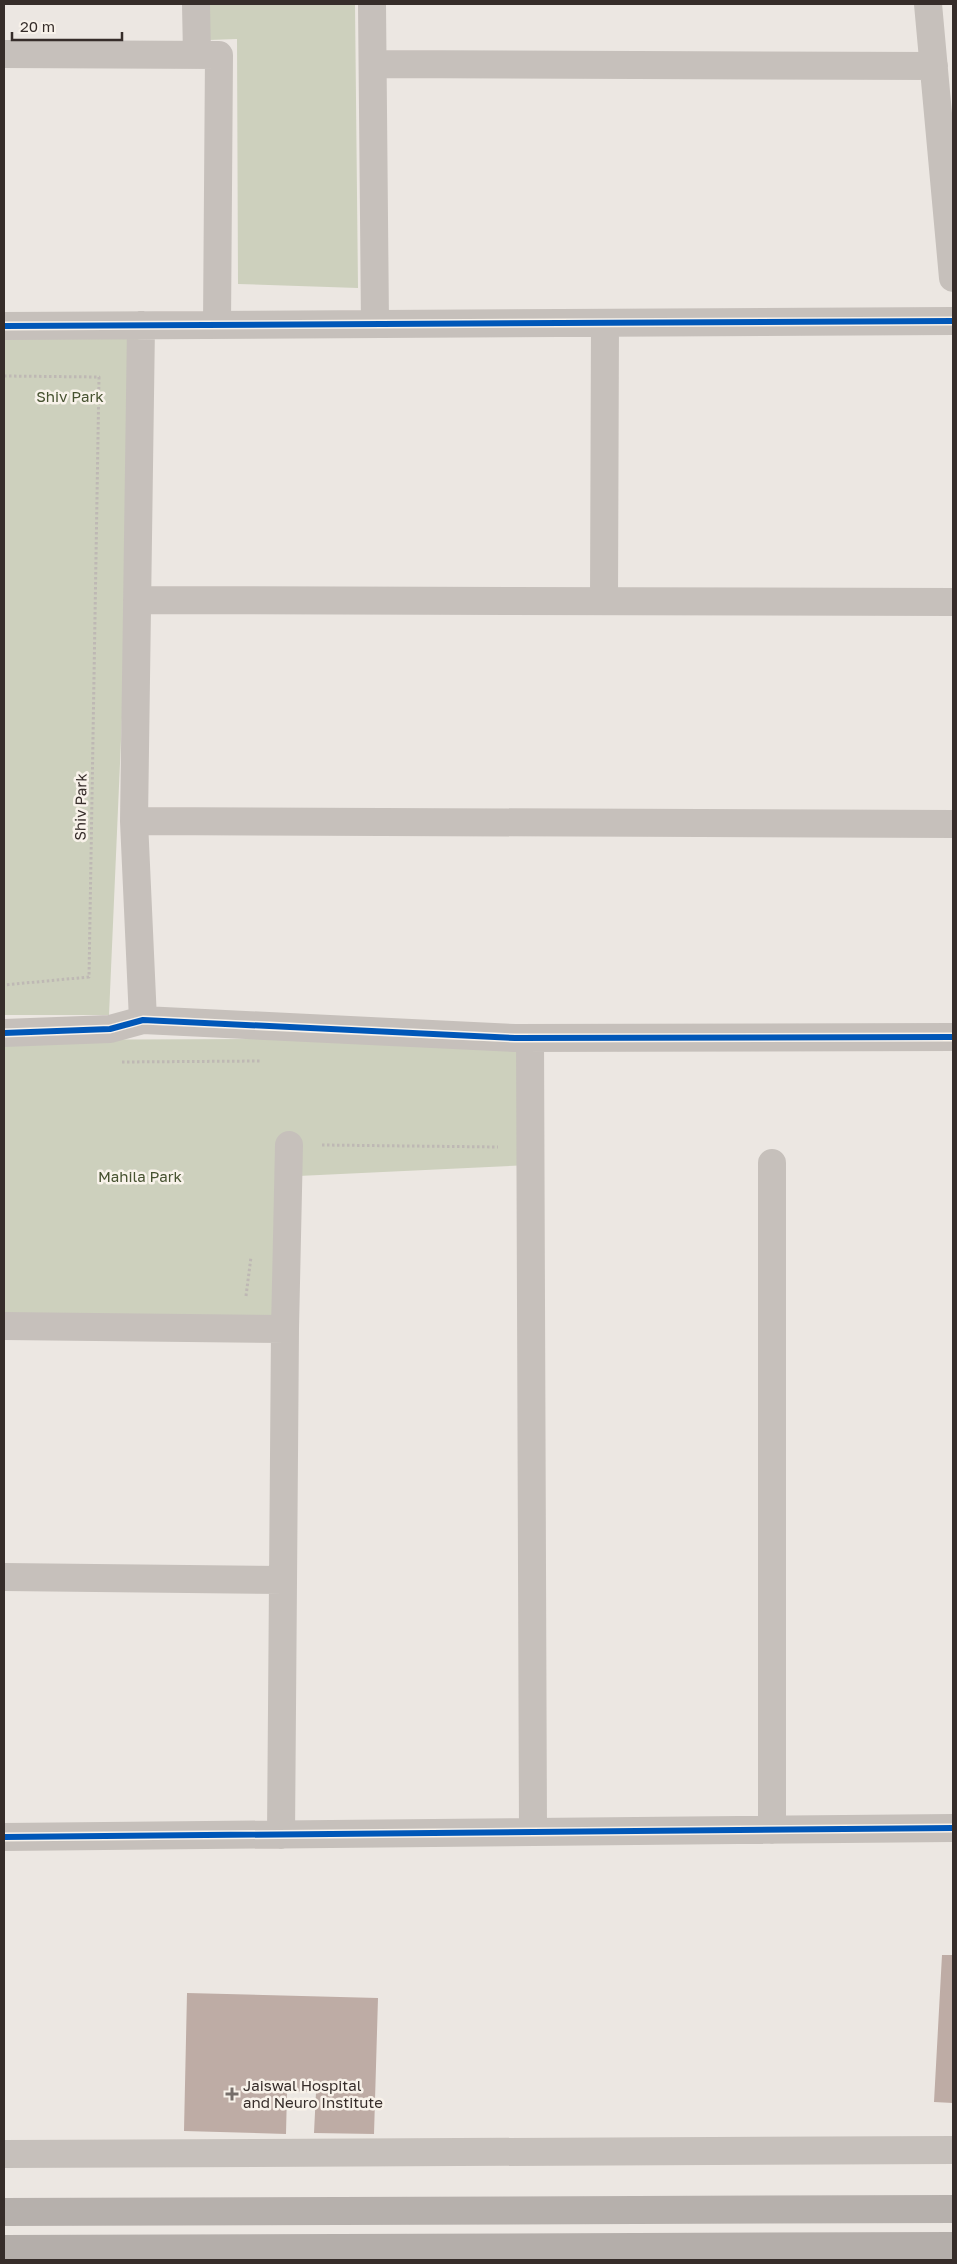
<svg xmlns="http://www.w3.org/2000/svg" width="957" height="2264" font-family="'Golos Text',sans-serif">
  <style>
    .green { fill: #cdd0bd }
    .building { fill: #beaca5 }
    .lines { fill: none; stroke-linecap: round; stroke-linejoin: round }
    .path { stroke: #beb8b4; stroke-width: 3; stroke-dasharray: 2.5 2.5; stroke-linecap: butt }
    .street { stroke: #c6c0bb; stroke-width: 28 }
    .secondary { stroke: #b6b0ac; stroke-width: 28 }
    .primary { stroke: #b4aeaa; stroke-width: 28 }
    .cycleway-casing { stroke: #f8f2ea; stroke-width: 9 }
    .cycleway { stroke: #0057b8; stroke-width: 6 }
    .poi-dot { fill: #766e6a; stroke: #f8f2ea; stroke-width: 2 }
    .labels { text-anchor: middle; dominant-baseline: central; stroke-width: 5; stroke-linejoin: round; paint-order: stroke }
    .park-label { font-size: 15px; fill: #465230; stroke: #f8f2ea }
    .street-label { font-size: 15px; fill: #362d2a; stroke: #f8f2ea }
    .poi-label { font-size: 15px; fill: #362d2a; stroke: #f8f2ea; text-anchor: start }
  </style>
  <rect width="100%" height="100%" fill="#ece7e2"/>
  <path class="green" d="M209 4H355L358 288 238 284 237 39 209 40Z
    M4 328H139L109 1015H4Z
    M515 1038 530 1165 277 1177 272 1319 4 1318V1040Z"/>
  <path class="building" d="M942 1955H953V2103L934 2102Z
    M187 1993 378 1998 374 2134 314 2133 316 2092 287 2091 286 2134 184 2131Z"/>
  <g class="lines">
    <path class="path" d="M4 376 99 377 89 977 4 985
      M122 1062 261 1061
      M322 1145 498 1147
      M246 1296 251 1257"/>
    <path class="street" d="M196 4 197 55
      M372 4 375 323
      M928 4 953 278
      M4 54 219 55 217 325
      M373 64 934 66
      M141 325 134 821 143 1020
      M4 326 953 321
      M137 600 953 602
      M604 601 605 323
      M134 821 953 824
      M4 1033 110 1029 143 1020 515 1038 953 1037
      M530 1038 533 1832
      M4 1326 285 1329
      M4 1577 283 1580
      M772 1830V1163
      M281 1835 285 1329 289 1145
      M4 1837 953 1828
      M4 2154 953 2150"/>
    <path class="secondary" d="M4 2212 953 2209"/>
    <path class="primary" d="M4 2249 953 2246"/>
    <defs>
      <path id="cycleway" d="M4 326 953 321
        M4 1033 110 1029 143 1020 515 1038 953 1037
        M4 1837 953 1828"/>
    </defs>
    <use href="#cycleway" class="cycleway-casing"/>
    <use href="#cycleway" class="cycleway"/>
  </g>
  <path class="poi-dot" d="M229.5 2086.5h5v5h5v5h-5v5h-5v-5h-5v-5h5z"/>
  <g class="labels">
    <g class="park-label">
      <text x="70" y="396">Shiv Park</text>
      <text x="140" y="1176">Mahila Park</text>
    </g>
    <g class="street-label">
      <text transform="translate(80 807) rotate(-89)">Shiv Park</text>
    </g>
    <g class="poi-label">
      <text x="243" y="2085">Jaiswal Hospital<tspan x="243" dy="17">and Neuro Institute</tspan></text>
    </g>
  </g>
  <rect width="957" height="2264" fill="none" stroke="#362d2a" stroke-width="10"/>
  <path d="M12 32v8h110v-8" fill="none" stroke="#362d2a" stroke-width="2.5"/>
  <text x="20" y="32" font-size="15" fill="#362d2a" stroke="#f8f2ea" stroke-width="4" paint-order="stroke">20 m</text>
</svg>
